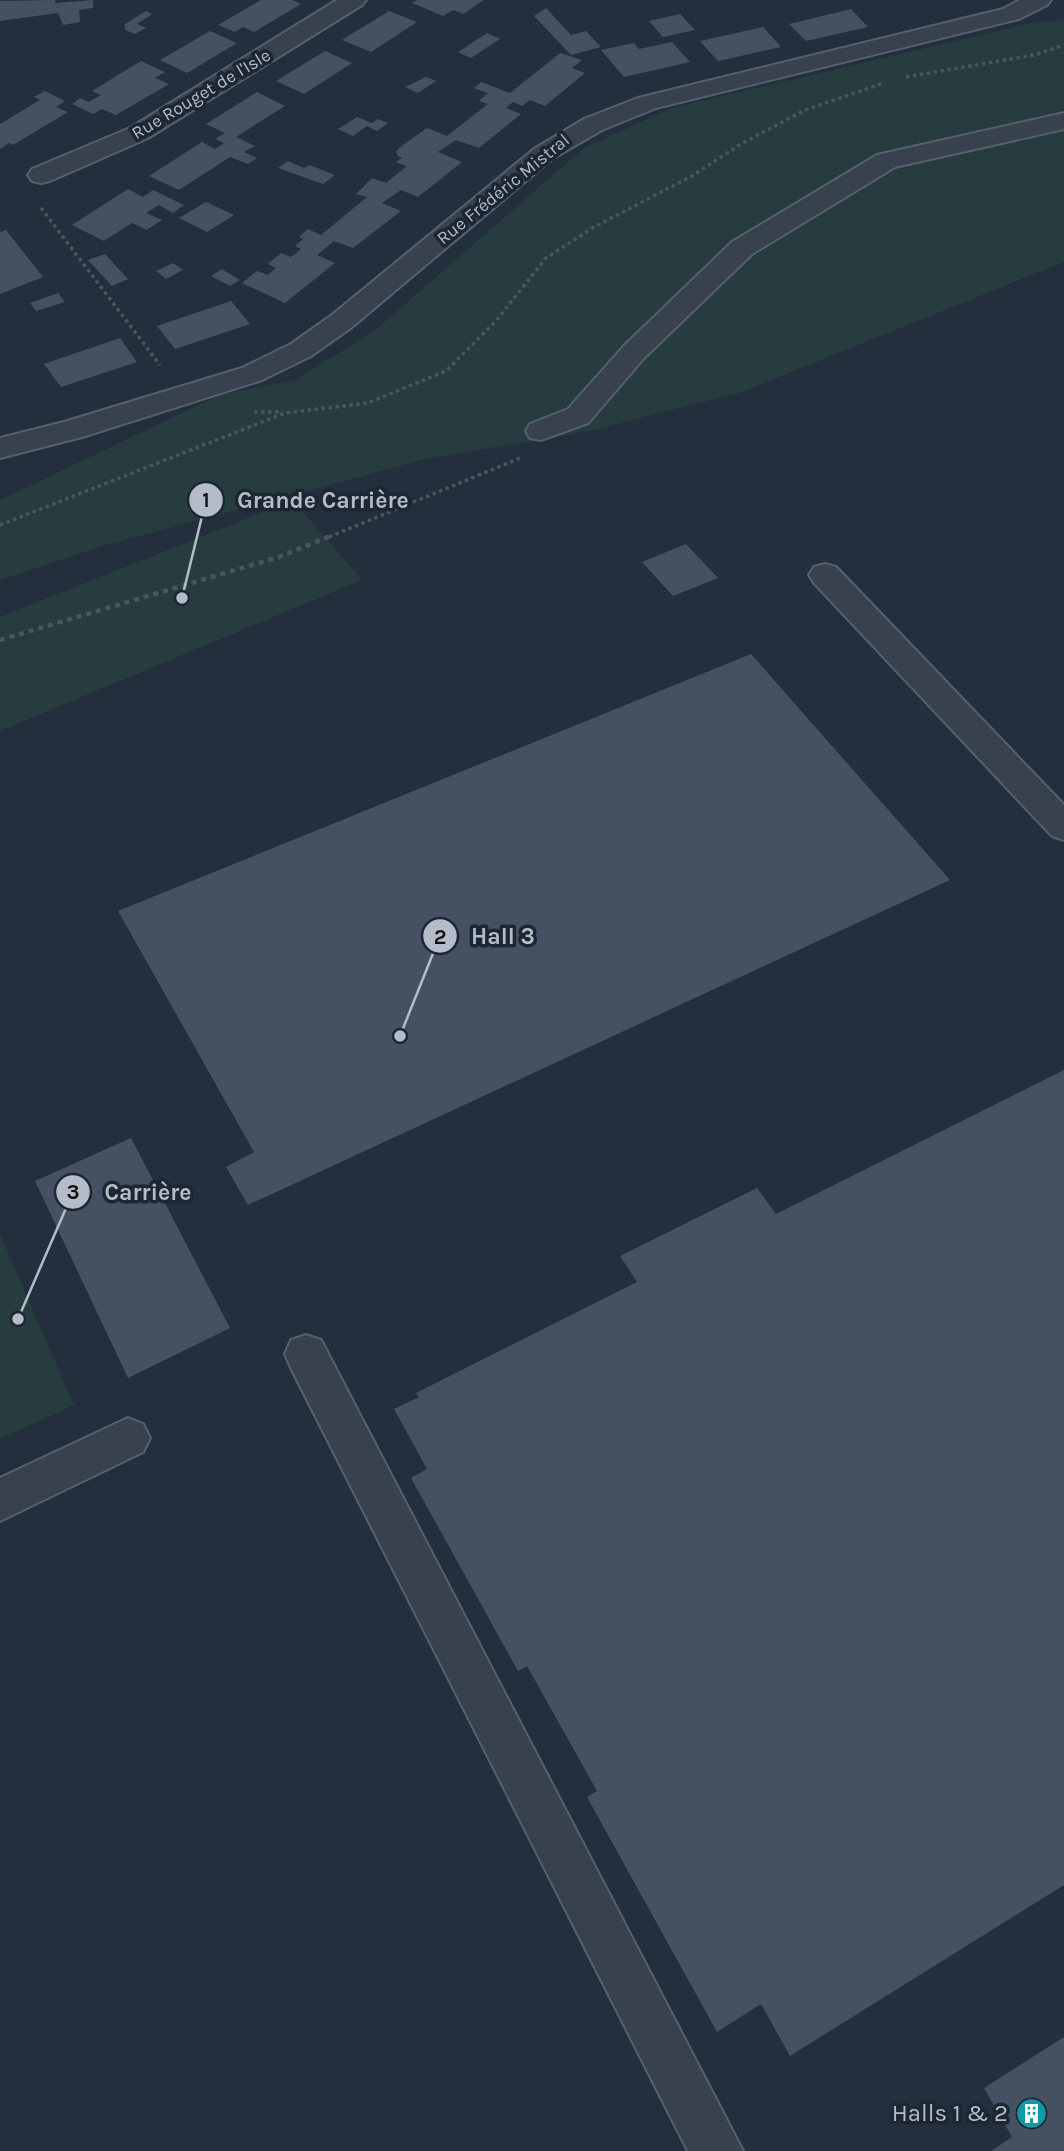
<svg xmlns="http://www.w3.org/2000/svg" width="1064" height="2151" font-family="Karla,sans-serif">
  <style>
    .green { fill: #263c3f }
    .building { fill: #455162 }
    .lines { fill: none; stroke-linecap: round; stroke-linejoin: round }
    .minor-casing { stroke: #565f6c; stroke-width: 4 }
    .path-far1 { stroke: #44595c; stroke-width: 3.5; stroke-dasharray: 3.5 3.5; stroke-linecap: butt }
    .path { stroke: #44595c; stroke-width: 4.5; stroke-dasharray: 5 5; stroke-linecap: butt }
    .minor { fill: #38414e; fill-rule: evenodd }
    .labels { text-anchor: middle; dominant-baseline: central; stroke-width: 7; stroke-linejoin: round; paint-order: stroke }
    .far-street-label { font-size: 18px; fill: #b4bcc9; stroke: #1d2633 }
    .near-poi-label { font-size: 24px; fill: #b4bcc9; stroke: #1d2633; text-anchor: end }
    .leader { fill: none; stroke: #b4bcc9; stroke-width: 2.5 }
    .callout-dot { fill: #b4bcc9; stroke: #1d2633; stroke-width: 2.5 }
    .mark-label { font-size: 21px; text-anchor: middle; font-weight: bold; fill: #111 }
    .callout-label { font-size: 23px; text-anchor: middle; font-weight: bold; fill: #b4bcc9; stroke: #1d2633; stroke-width: 7; stroke-linejoin: round; paint-order: stroke }
  </style>
  <rect width="100%" height="100%" fill="#242f3e"/>
  <path class="green" d="M1064 20V262L739 393 589 431 426 459 102 546 0 580V500L220 395 295 380 373 332 584 148 672 108 1036 22Z
    M293 500 362 580 0 731V617Z
    M0 1234 74 1405 0 1439Z"/>
  <path class="building" d="M55 0 56 3 93 0V8L79 10 80 22 63 25 58 13 0 21V1Z
    M261 0H292L301 4 254 32 243 27 235 32 218 25Z
    M417 0H484L463 14 453 10 443 16 412 3Z
    M546 8 571 35 586 31 601 47 571 55 534 16Z
    M851 9 868 27 806 41 789 24Z
    M146 11 152 14 137 24 146 28 135 34 125 30V24Z
    M389 11 417 22 371 52 342 40Z
    M680 14 695 30 663 37 649 21Z
    M763 27 781 47 718 61 700 41Z
    M210 31 237 43 187 73 160 60Z
    M487 33 500 39 471 58 458 52Z
    M672 42 690 62 624 77 601 50 634 43 639 49Z
    M325 51 352 63 304 94 276 81Z
    M560 53 582 60 572 68 585 73 545 106 530 100 522 106 513 102 506 108 521 114 479 148 456 140 438 152 462 162 418 197 401 190 391 197 382 203 401 211 353 248 334 241 317 255 335 263 285 303 242 283 257 271 268 275 276 268 268 264 281 253 291 257 301 249 295 246 303 239 299 237 308 229 321 235 367 197 356 194 372 178 386 183 407 166 396 162 402 158 398 156 396 151 403 145 427 128 447 136 488 104 479 101 488 93 474 88 481 82 510 93Z
    M141 61 165 72 155 78 169 84 116 115 102 109 93 114 72 104 80 98 89 102 101 95 92 91Z
    M426 77 436 81 418 93 405 87Z
    M45 91 65 101 56 107 68 112 13 145 9 143 0 149V124L40 100 34 97Z
    M257 92 285 106 236 137 255 146 244 152 257 158 248 164 230 157 179 190 149 176 202 142 215 149 224 143 215 139 225 133 206 124Z
    M357 117 372 123 378 119 388 123 377 131 367 126 353 136 338 129Z
    M288 161 304 168 309 165 335 175 323 184 278 168Z
    M128 189 143 197 153 190 184 205 173 213 159 205 146 213 162 220 147 230 132 223 104 241 72 225Z
    M206 202 234 215 207 232 179 218Z
    M6 230 43 277 0 294V232Z
    M105 254 128 279 112 286 88 260Z
    M173 263 183 270 166 279 156 271Z
    M222 269 240 280 230 286 211 276Z
    M58 293 65 302 36 311 30 303Z
    M231 301 250 324 175 349 157 326Z
    M120 338 137 362 61 387 44 364Z
    M686 544 718 578 673 596 642 562Z
    M751 654 950 880 248 1205 226 1167 254 1152 118 911Z
    M1064 1070V1885L790 2056 761 2004 717 2032 587 1797 597 1791 527 1666 518 1671 411 1478 427 1469 394 1409 419 1397 416 1393 637 1282 620 1256 757 1188 776 1214Z
    M131 1138 230 1328 128 1378 35 1181Z
    M1064 2037V2151H991L1012 2137 984 2088Z"/>
  <g class="lines">
    <defs>
      <path id="minor" d="M337 0H366L362 5 148 138 50 181 41 183 32 181 28 175 32 169 130 128Z
        M1020 0H1051L1047 5 1019 19 656 108 602 130 552 159 352 327 311 356 262 380 82 437 0 458V438L64 422 242 368 291 344 332 315 534 149 584 119 638 98 1003 9Z
        M1064 113V129L895 167 752 254 644 358 588 423 541 440 530 438 526 431 530 424 568 409 624 346 732 242 877 155Z
        M825 564 836 567 1064 805V840L1052 836 814 583 809 575 814 567Z
        M306 1335 321 1340 743 2151H688L291 1368 285 1354 291 1340Z
        M128 1418 143 1424 150 1438 143 1452 0 1521V1478Z"/>
    </defs>
    <use href="#minor" class="minor-casing"/>
    <path class="path-far1" d="M906 77 1034 55 1064 45
      M41 208 160 365
      M254 412H281
      M0 525 285 413 368 403 446 371 495 322 546 258 594 227 692 176 741 144 805 110 884 83
      M329 537 520 458"/>
    <path class="path" d="M0 640 279 557 333 535"/>
    <use href="#minor" class="minor"/>
  </g>
  <defs>
    <symbol id="building-disc" viewBox="-11 -11 22 22"><circle r="9.5" fill="#0f9aa8" stroke="#1d2633"/><path d="M-4-6H4V6H1V3H-1V6H-4ZM-2.5-4.3h1.7v1.8h-1.7ZM.8-4.3h1.7v1.8H.8ZM-2.5-1h1.7V.8h-1.7ZM.8-1h1.7V.8H.8Z" fill="#fff"/></symbol>
  </defs>
  <g fill-rule="evenodd">
    <use href="#building-disc" x="1014" y="2096" width="35" height="35"/>
  </g>
  <g class="labels">
    <g class="far-street-label">
      <text transform="translate(201 94) rotate(-31)">Rue Rouget de l'Isle</text>
      <text transform="translate(503 189) rotate(-39)">Rue Frédéric Mistral</text>
    </g>
    <g class="near-poi-label">
      <text x="1008" y="2113">Halls 1 &amp; 2</text>
    </g>
  </g>
  <path class="leader" d="M182 598L206 500M400 1036L440 936M18 1319L73 1192"/>
  <g class="callout-dot">
    <circle cx="182" cy="598" r="7"/>
    <circle cx="400" cy="1036" r="7"/>
    <circle cx="18" cy="1319" r="7"/>
    <circle cx="206" cy="500" r="18"/>
    <circle cx="440" cy="936" r="18"/>
    <circle cx="73" cy="1192" r="18"/>
  </g>
  <g class="mark-label">
    <text x="206" y="507">1</text>
    <text x="440" y="944">2</text>
    <text x="73" y="1199">3</text>
  </g>
  <g class="callout-label">
    <text x="323" y="508">Grande Carrière</text>
    <text x="503" y="944">Hall 3</text>
    <text x="148" y="1200">Carrière</text>
  </g>
</svg>
